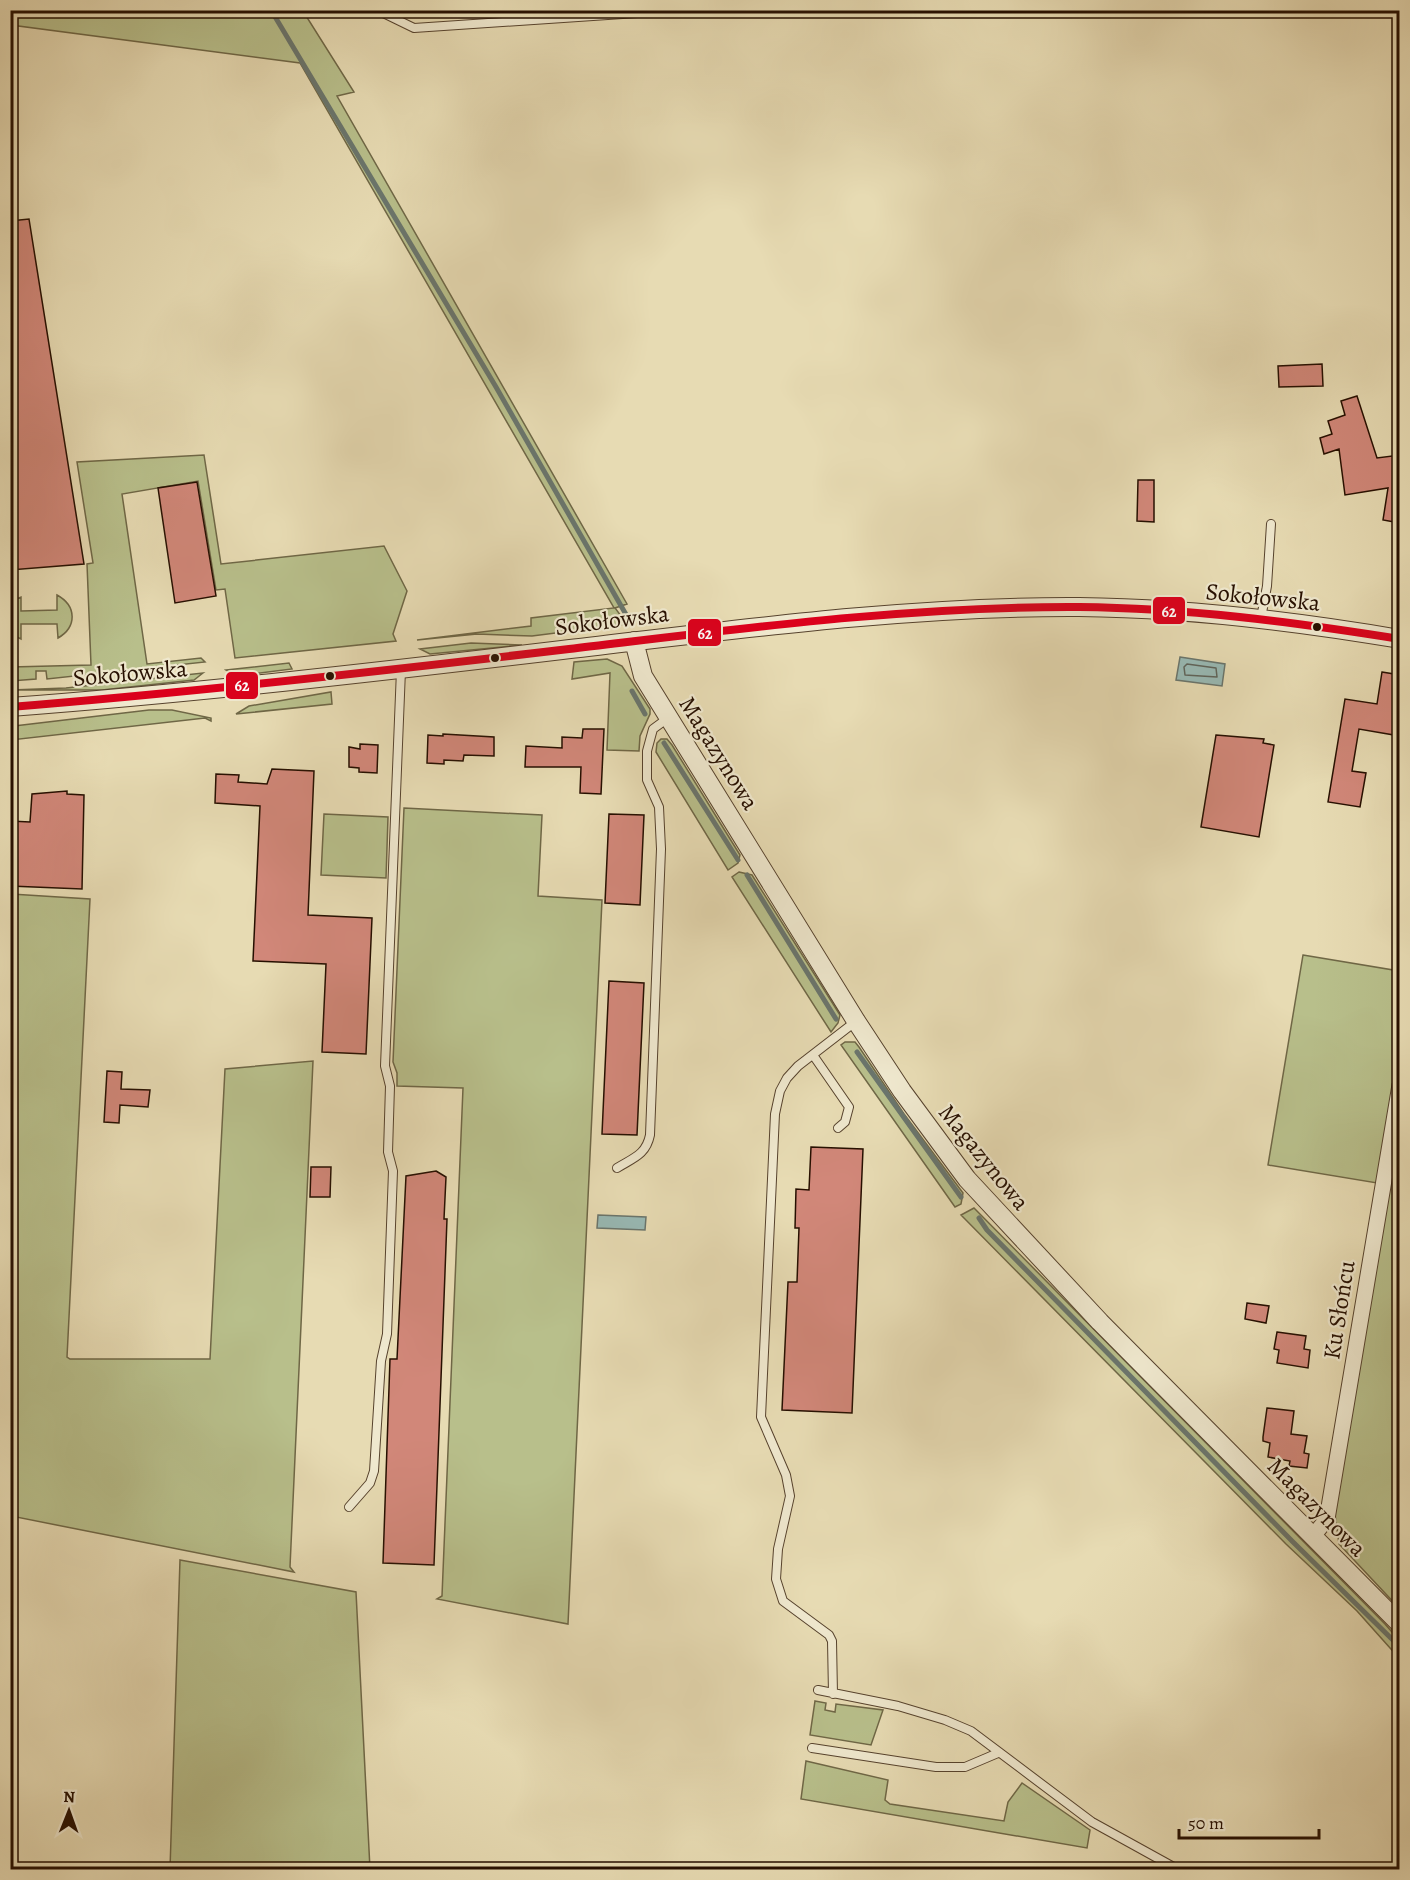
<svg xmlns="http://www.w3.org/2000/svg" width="1410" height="1880" font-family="Alegreya,serif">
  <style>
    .green { fill: #b8bf8b; stroke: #6f6746; stroke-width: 1.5 }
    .water { fill: #98b9b4; stroke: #6a756c; stroke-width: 1.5 }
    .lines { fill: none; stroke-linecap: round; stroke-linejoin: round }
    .shore { stroke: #5f645a; stroke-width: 1.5 }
    .stream { stroke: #6a756c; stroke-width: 5 }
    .building { fill: #d18779; stroke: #260f00; stroke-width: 1.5 }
    .service-casing { stroke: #56422d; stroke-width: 10 }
    .minor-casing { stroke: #56422d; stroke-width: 17 }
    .tertiary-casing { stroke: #56422d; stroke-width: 20 }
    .service { stroke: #efe8ce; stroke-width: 8 }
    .minor { stroke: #efe8ce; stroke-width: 15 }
    .tertiary { stroke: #efe8ce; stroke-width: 18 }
    .bus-1-casing { stroke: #efe8ce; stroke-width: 12 }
    .bus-1 { stroke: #db011c; stroke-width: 8 }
    .bus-dot { fill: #260f00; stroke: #efe8ce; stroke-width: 2 }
    .labels { text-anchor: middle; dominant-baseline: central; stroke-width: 4.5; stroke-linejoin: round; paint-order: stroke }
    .street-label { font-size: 24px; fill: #260f00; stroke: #efe8ce }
    .line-badge { stroke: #efe8ce; stroke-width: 2 }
    .badge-label { font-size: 16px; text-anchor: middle; font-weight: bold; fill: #fff }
  </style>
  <rect width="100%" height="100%" fill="#e7dbb3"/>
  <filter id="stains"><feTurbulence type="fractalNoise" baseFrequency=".00333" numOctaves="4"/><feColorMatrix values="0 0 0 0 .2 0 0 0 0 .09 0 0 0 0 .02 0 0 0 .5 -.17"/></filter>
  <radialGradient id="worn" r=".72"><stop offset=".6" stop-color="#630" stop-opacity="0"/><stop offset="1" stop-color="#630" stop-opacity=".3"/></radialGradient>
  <path class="green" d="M11 10 303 11 354 92 337 96 627 604 615 608 627 624 532 636 477 634 417 640 531 626V618L614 608 300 63 11 25Z
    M204 455 221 564 384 546 407 591 393 634 396 641 235 658 225 589 216 590 198 481 122 494 147 664 201 658 205 662 47 679 46 671H36V679L11 681V667L91 665 87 564 93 563 77 462Z
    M57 595C77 606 77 627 58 638L57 624H21V639L11 634V601L21 597V611L57 610Z
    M471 643 522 645 430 654 420 649Z
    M607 659 622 666 650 709V714L640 736 639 751 607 750 610 673 572 679 574 662Z
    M289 663 292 669 236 676 226 670Z
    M203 673 194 680 102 690H11L66 688Z
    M331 692 332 704 236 714 249 706Z
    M149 710H172L211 718V721L205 718 11 740V727L14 726Z
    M661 739H667L672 745 740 855 738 863 728 870 656 752 657 743Z
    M404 808 542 815 538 896 602 900 568 1624 437 1599 442 1596 463 1088 397 1086V1073L393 1062Z
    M324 814 388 817 386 878 321 875Z
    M739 872 752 875 840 1015 838 1023 831 1032 732 877Z
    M11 894 90 899 67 1357 70 1359H210L225 1069 313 1061 290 1567 294 1572 11 1516Z
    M1303 955 1399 971V1047L1377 1183 1268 1165Z
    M845 1042H855L859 1047 904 1114 963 1193 961 1204 955 1207 841 1045Z
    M1399 1120V1608L1339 1544 1335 1514Z
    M974 1208 1385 1624 1399 1640V1658L1357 1611 1286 1544 961 1215Z
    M180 1560 356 1592 370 1869H170Z
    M815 1701 826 1703 825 1710 835 1712 836 1704 883 1710 871 1745 810 1735Z
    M806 1761 888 1780 885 1800 890 1804 1004 1821 1008 1802 1022 1783 1090 1830 1087 1848 801 1799Z"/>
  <path class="water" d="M1180 657 1225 664 1222 686 1176 680Z
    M598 1215 646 1217 645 1230 597 1228Z"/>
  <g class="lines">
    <path class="shore" d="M1187 664 1216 668 1217 677 1185 675 1184 667Z"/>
    <path class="stream" d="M271 10 496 387 628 618
      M632 691 645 714
      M664 743 738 860
      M747 875 836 1019
      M857 1052 961 1197
      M979 1218 987 1230 1293 1542 1400 1647"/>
  </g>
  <path class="building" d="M29 219 84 564 10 570 15 363H10V221Z
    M1322 364 1323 386 1279 387 1278 366Z
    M1357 396 1377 458 1400 455V523L1383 520 1388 488 1345 495 1339 449 1324 454 1320 438 1332 434 1328 421 1345 415 1341 401Z
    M1138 480H1154V522L1137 521Z
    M197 482 216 596 175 603 158 488Z
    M1382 672 1400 675V736L1359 729 1352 771 1366 773 1360 807 1328 802 1345 699 1377 704Z
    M583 729H604L601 794 580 793 581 767H525L526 746 562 748V737L582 738Z
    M443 734 494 737V756L464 755 463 761 444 760V764L427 763 428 735 443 736Z
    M1216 735 1264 739 1263 743 1274 745 1259 837 1201 827Z
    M360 744 378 745 377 773 359 772V768L349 767V747L360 749Z
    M272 769 314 771 308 915 372 918 366 1054 322 1052 326 964 253 961 260 806 215 803 216 774 239 775 238 782 267 784Z
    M67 791V794L84 795 82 889 10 886V821L30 822 32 794Z
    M609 814 644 815 640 905 605 903Z
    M609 981 644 983 637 1135 602 1134Z
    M107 1071 122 1072 121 1089 150 1090 148 1107 120 1105 119 1123 104 1122Z
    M811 1147 863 1149 852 1413 782 1410 788 1282H797L799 1228H795L796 1189 809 1190Z
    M311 1167H331L330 1197H310Z
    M436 1171 446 1177 444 1219H447L434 1565 383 1563 390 1359H397L406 1176Z
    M1247 1303 1269 1306 1266 1323 1245 1319Z
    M1277 1332 1306 1336 1304 1349 1310 1350 1308 1368 1277 1363 1279 1350 1274 1349Z
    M1267 1408 1294 1411 1291 1434 1307 1436 1304 1453 1309 1454 1307 1468 1289 1466 1290 1461 1268 1457 1270 1443 1263 1441V1437Z"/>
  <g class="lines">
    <defs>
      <path id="service" d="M377 10 414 28 682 10
        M1261 618 1267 586 1271 524
        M813 1055 849 1107 845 1122 838 1128
        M617 1168C633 1158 646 1155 650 1135L661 849 659 807 647 780V751L653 729 668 718
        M349 1507 370 1483 374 1471 381 1361 387 1334 393 1171 388 1152 390 1086 385 1066 401 670
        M818 1690 898 1706 945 1720 971 1731 1092 1822 1179 1870
        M833 1694 832 1641 829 1635 783 1601 776 1579 778 1549 790 1496 786 1475 761 1417 775 1114 780 1091 787 1078 798 1066 855 1022
        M812 1748 936 1767H965L998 1753"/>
      <path id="minor" d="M1313 1536 1327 1519 1400 1085"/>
      <path id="tertiary" d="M634 641 643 676 856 1021 902 1091 967 1179 1100 1322 1400 1624
        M10 707C195 693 378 672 562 650 733 630 906 606 1079 607 1186 608 1294 621 1400 639"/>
    </defs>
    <use href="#service" class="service-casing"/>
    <use href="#minor" class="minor-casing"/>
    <use href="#tertiary" class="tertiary-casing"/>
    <use href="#service" class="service"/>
    <use href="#minor" class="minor"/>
    <use href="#tertiary" class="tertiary"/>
    <defs>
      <path id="bus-1" d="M10 707C197 692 383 671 569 649 738 629 908 606 1079 607 1186 608 1293 622 1400 639"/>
    </defs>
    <use href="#bus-1" class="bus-1-casing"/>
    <use href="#bus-1" class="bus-1"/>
  </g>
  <g class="bus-dot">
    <circle cx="1317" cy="627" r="5"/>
    <circle cx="495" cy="658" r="5"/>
    <circle cx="330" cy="676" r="5"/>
  </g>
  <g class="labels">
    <g class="street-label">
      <text transform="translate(1263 597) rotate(6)">Sokołowska</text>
      <text transform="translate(612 620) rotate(-7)">Sokołowska</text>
      <text transform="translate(130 673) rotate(-5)">Sokołowska</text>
      <text transform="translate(719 753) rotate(58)">Magazynowa</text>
      <text transform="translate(984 1157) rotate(51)">Magazynowa</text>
      <text transform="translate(1339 1310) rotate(-81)">Ku Słońcu</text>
      <text transform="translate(1317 1507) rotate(45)">Magazynowa</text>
    </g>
  </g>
  <g class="line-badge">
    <rect x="1152" y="596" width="34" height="29" rx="6" fill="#db011c"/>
    <rect x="687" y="618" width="35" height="29" rx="6" fill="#db011c"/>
    <rect x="225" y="671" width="34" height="29" rx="6" fill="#db011c"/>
  </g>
  <g class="badge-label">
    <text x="1169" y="617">62</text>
    <text x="705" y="639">62</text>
    <text x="242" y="691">62</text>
  </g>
  <rect width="1410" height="1880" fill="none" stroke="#e7dbb3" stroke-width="36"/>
  <rect x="12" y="12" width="1386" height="1856" fill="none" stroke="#260f00" stroke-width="3"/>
  <rect x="18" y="18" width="1374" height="1844" fill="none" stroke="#260f00" stroke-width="1.5"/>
  <g transform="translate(69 1811) rotate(1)" stroke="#efe8ce" stroke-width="4.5" paint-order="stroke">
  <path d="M0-4.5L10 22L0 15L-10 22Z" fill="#260f00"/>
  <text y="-9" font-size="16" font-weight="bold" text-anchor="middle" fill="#260f00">N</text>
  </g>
  <path d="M1179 1829v9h140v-9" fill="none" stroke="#260f00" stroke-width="3"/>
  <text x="1188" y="1829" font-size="18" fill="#260f00" stroke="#efe8ce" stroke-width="4.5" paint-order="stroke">50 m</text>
  <rect width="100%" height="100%" filter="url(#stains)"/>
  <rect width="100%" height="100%" fill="url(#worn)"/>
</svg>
